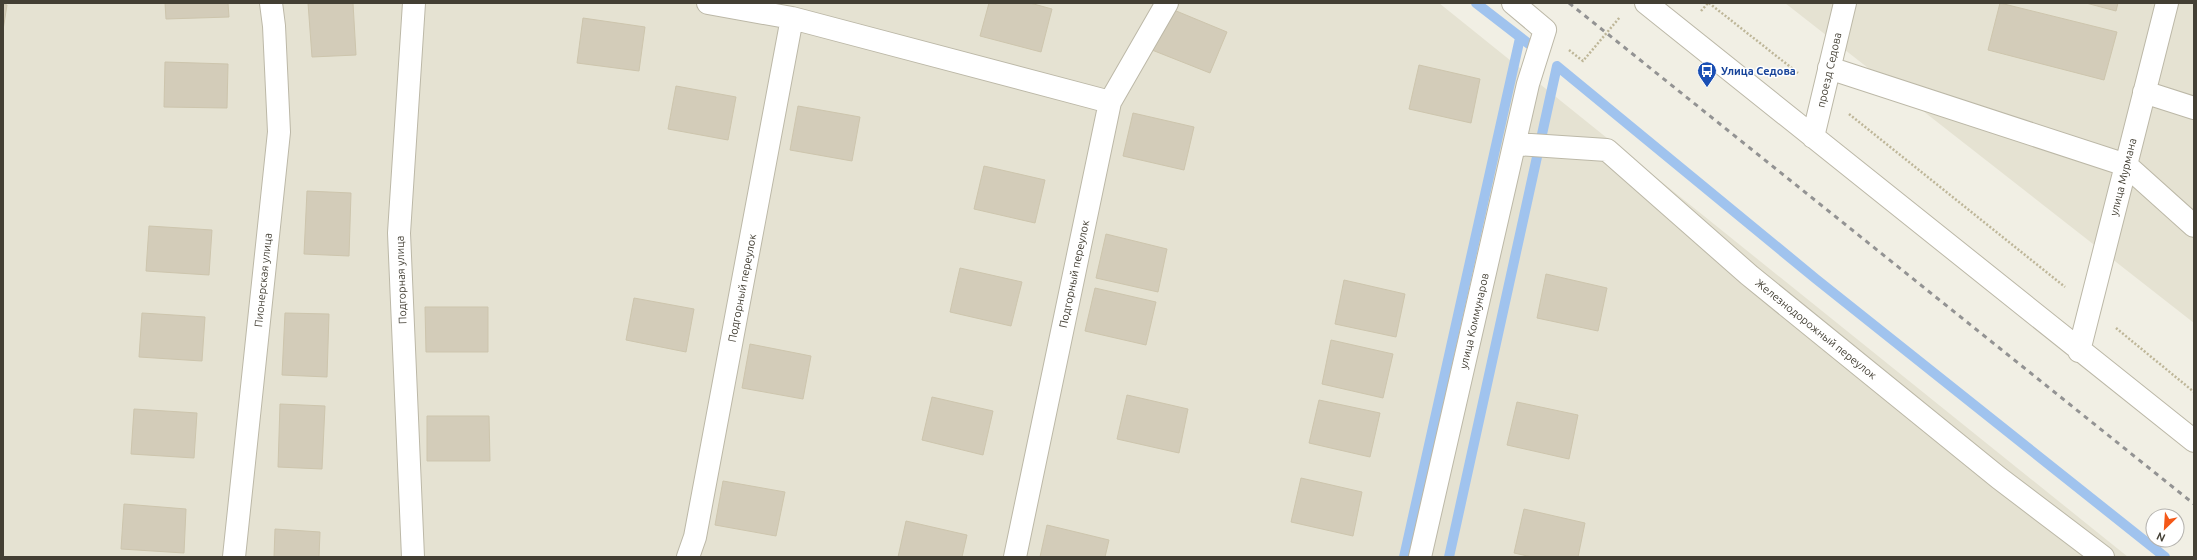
<svg xmlns="http://www.w3.org/2000/svg" width="2197" height="560" font-family="Ubuntu,sans-serif">
  <style>
    .residential { fill: #e5e2d2 }
    .lines { fill: none; stroke-linecap: round; stroke-linejoin: round }
    .stream { stroke: #a0c3ee; stroke-width: 10 }
    .building { fill: #d3ccb9; stroke: #cdc5ad }
    .minor-casing { stroke: #bcb8a7; stroke-width: 24 }
    .path { stroke: #beb698; stroke-width: 2.5; stroke-dasharray: 2 2; stroke-linecap: butt }
    .minor { stroke: #fff; stroke-width: 22 }
    .rail { stroke: #939393; stroke-width: 3; stroke-dasharray: 5 5; stroke-linecap: butt }
    .labels { text-anchor: middle; dominant-baseline: central; stroke-width: 3; stroke-linejoin: round; paint-order: stroke }
    .street-label { font-size: 11px; fill: #433f34; stroke: #fff }
    .transit-label { font-size: 11px; font-weight: bold; fill: #164399; stroke: #fff; text-anchor: start }
  </style>
  <rect width="100%" height="100%" fill="#f1efe4"/>
  <path class="residential" d="M3 3H1439L2128 557H3Z
    M1785 3H2194V323Z"/>
  <g class="lines">
    <path class="stream" d="M1476 3 1529 44
      M1404 557 1520 38
      M1449 557 1557 66 1816 279 2165 557"/>
  </g>
  <path class="building" d="M165 3H228L229 17 166 19Z
    M308 3H353L356 55 312 57Z
    M989 3H1030L1052 9 1041 52 980 36Z
    M2000 3 2117 32 2104 80 1988 50Z
    M2086 3H2118L2116 11Z
    M3 4 7 5 3 30Z
    M1169 8 1227 32 1210 73 1152 50Z
    M583 18 645 27 639 71 577 63Z
    M165 62 228 64 227 108 164 107Z
    M1419 65 1480 79 1471 123 1409 109Z
    M676 86 736 97 728 140 668 129Z
    M798 106 860 117 852 161 790 150Z
    M1133 113 1194 127 1184 170 1123 156Z
    M984 166 1045 180 1035 223 974 209Z
    M307 191 351 193 349 256 304 254Z
    M149 226 212 230 209 275 146 271Z
    M1106 234 1167 249 1158 292 1096 278Z
    M960 268 1022 282 1011 326 950 312Z
    M1546 274 1607 288 1598 331 1537 318Z
    M1344 280 1405 294 1396 337 1335 324Z
    M1095 288 1156 302 1146 345 1085 331Z
    M634 298 694 309 686 352 626 340Z
    M425 307H488V352H426Z
    M142 313 205 317 202 361 139 357Z
    M285 313 329 314 327 377 282 375Z
    M1331 340 1393 354 1383 398 1322 384Z
    M750 344 811 356 803 399 742 388Z
    M1127 395 1188 409 1179 453 1117 439Z
    M932 397 993 411 983 455 922 440Z
    M1319 400 1380 413 1370 457 1309 443Z
    M1517 402 1578 415 1569 459 1507 445Z
    M280 404 325 406 322 469 278 467Z
    M134 409 197 413 194 458 131 454Z
    M427 416H489L490 461H427Z
    M1301 478 1362 492 1353 536 1291 522Z
    M723 481 785 492 776 536 715 525Z
    M124 504 186 509 184 553 121 549Z
    M1524 509 1585 523 1578 557H1532L1514 553Z
    M906 521 967 535 962 557H898Z
    M1047 525 1109 540 1105 557H1040Z
    M275 529 320 532 319 557H274Z"/>
  <g class="lines">
    <defs>
      <path id="minor" d="M708 3 792 18 1110 102
        M1646 3 2194 441
        M1829 68 2126 165 2194 226
        M2144 92 2194 108
        M1813 137 1845 3
        M1515 144 1607 150 1749 275 1999 478 2103 557
        M2079 351 2167 3
        M234 557 279 132 274 26 271 3
        M413 557 399 233 414 3
        M688 557 695 537 792 18
        M1015 557 1110 102 1167 3
        M1420 557 1528 84 1545 30 1513 3"/>
    </defs>
    <use href="#minor" class="minor-casing"/>
    <path class="path" d="M1709 3 1798 73
      M1701 11 1708 3
      M1569 50 1583 61 1620 17
      M1849 114 2065 287
      M2116 328 2194 392"/>
    <use href="#minor" class="minor"/>
    <path class="rail" d="M1569 3 2194 504"/>
  </g>
  <defs>
    <symbol id="bus-pin" viewBox="-11 -11 22 30"><path d="M0 17L-7.5 6A9.5 9.5 0 1 1 7.5 6Z" fill="#1a4fb4" stroke="#fff"/><path d="M-5-6H5V4H4V6H2V4H-2V6H-4V4H-5ZM-3.5-4V0h7V-4ZM-3.5 1.2v1.5H-2V1.2ZM2 1.2v1.5H3.5V1.2Z" fill="#fff"/></symbol>
  </defs>
  <g fill-rule="evenodd">
    <use href="#bus-pin" x="1696" y="60" width="22" height="30"/>
  </g>
  <g class="labels">
    <g class="street-label">
      <text transform="translate(1829 70) rotate(-77)">проезд Седова</text>
      <text transform="translate(2123 177) rotate(-76)">улица Мурмана</text>
      <text transform="translate(1074 274) rotate(-78)">Подгорный переулок</text>
      <text transform="translate(263 280) rotate(-84)">Пионерская улица</text>
      <text transform="translate(401 280) rotate(-92)">Подгорная улица</text>
      <text transform="translate(742 288) rotate(-79)">Подгорный переулок</text>
      <text transform="translate(1474 321) rotate(-77)">улица Коммунаров</text>
      <text transform="translate(1816 329) rotate(39)">Железнодорожный переулок</text>
    </g>
    <g class="transit-label">
      <text x="1721" y="71">Улица Седова</text>
    </g>
  </g>
  <rect width="2197" height="560" fill="none" stroke="#433f34" stroke-width="8"/>
  <g transform="translate(2165 528) rotate(205)"><circle r="19" fill="#ffffff" stroke="#b4b2ae"/>
  <path d="M0-3L7 15L0 10L-7 15Z" fill="#f45818"/>
  <text y="-6" font-size="11" font-weight="bold" text-anchor="middle" fill="#433f34">N</text>
  </g>
</svg>
